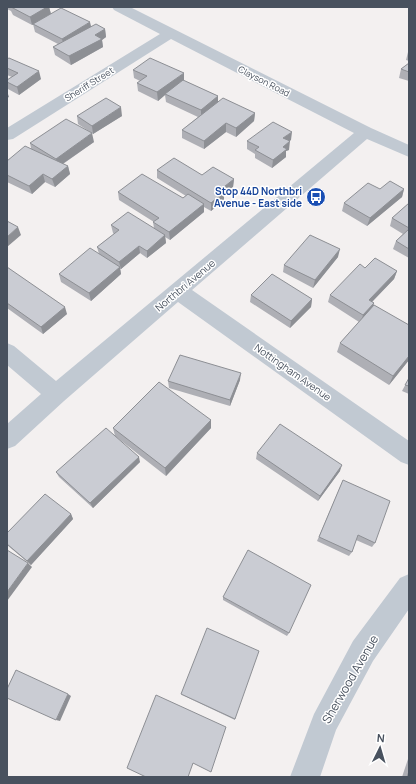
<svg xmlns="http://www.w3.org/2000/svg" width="416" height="784" font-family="Manrope,sans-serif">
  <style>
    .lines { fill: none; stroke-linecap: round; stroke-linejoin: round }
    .minor { fill: #c1c9d2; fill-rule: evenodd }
    .wall { fill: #aeafb5 }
    .shaded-wall { fill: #8d8f94 }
    .building { fill: #caccd3; stroke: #8d8f94 }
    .labels { text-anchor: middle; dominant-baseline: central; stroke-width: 3; stroke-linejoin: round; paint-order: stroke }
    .far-street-label { font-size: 9px; fill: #48515e; stroke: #fff }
    .transit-label { font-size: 10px; font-weight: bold; fill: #164399; stroke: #fff; text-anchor: end }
    .street-label { font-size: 10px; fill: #48515e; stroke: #fff }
    .near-street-label { font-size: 12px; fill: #48515e; stroke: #fff }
  </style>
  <rect width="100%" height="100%" fill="#f3f0f0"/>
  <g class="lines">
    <path class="minor" d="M112 7H130L371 128 409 145V157L367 139 192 290 409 441V465L401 462 178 302 64 401 15 446 7 449V424L41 394 7 365V343L14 346 56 381 354 133 171 39 13 139 7 140V128L160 34 114 10Z
      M409 574V609L373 661 336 730 320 777H290L314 714 353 641 400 578Z"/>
  </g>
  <path class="wall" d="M7 7H49L51 14 32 25 13 15 11 11 7 9Z
    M33 24 91 26 105 29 106 37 102 40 103 47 71 65 55 55 53 47 58 44 35 32Z
    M409 51V61L406 60 408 52Z
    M7 59 41 79 19 95 8 89 7 87V80L12 77 7 75Z
    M409 63V81L399 78 401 69Z
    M133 70 184 81 218 96V102L255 113 254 121 236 137 226 132 204 149 182 138V130L198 117 166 102 165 95 158 101 138 91 137 83 140 81 134 78Z
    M77 116H122L93 134 78 124Z
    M291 140 289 141V150L286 151V157L272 168 255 158V154L247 149V141Z
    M94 142 63 164 68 166 70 174 55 187 45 182 32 194 7 182V161L31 148 30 143Z
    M157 170 202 175 234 179 233 187 224 194V200L211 211 204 207V212L170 240 165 237 166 243 147 258 140 253 121 269H120L121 274 91 301 61 282 59 274 99 254 97 247 114 234 113 233 111 225 154 228 153 222H154L119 200 118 192 183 198 186 196 157 178Z
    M404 189 402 197 367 226 342 211 344 203Z
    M409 203V258L393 249 396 241 403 234 390 226 392 218Z
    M338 257 313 288 283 272 284 265Z
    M7 267 67 314 43 334 7 308Z
    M365 268 397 271 394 279 372 302 374 303 373 306 409 325V360L389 385 337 352 340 343 359 322 328 302 330 295Z
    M251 295 312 299 311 307 290 328 250 302Z
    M409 378V394L402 391Z
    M240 380 230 406 169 388 168 381Z
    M211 420V428L166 476 115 436 140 462 93 508 59 477 56 472 115 436 113 428Z
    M257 453 340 471 318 501 256 459Z
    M343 480 375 543 372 547 356 540 352 552 349 556 317 541Z
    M71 514 73 519 31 565 7 545V533Z
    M223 597 289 633 287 636 223 600Z
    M181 694 235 719V720L182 695Z
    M409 756V777H402Z"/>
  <path class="shaded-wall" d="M47 7H49L51 14 32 25 30 17Z
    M90 22 92 30 64 47 62 39Z
    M105 29 106 37 102 40 103 47 71 65 69 56 95 35Z
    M39 71 41 79 19 95 17 87Z
    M184 73V81L165 94V95L158 101 157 92Z
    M7 91 9 97 7 98Z
    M218 96V104L201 118V110Z
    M121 107 122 116 93 134 92 126Z
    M255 113 254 121 236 137V128Z
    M226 123V132L204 149V141Z
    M292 132 291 140 282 146 283 138Z
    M92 133 94 142 58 167 56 159Z
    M290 141 289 150 286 151V157L272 168 273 160 283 147Z
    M68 166 70 174 55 187 52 179Z
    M43 174 45 182 32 194 29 186Z
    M234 179 233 187 224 194V200L211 211V203L220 190Z
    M404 189 402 197 367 226 370 218Z
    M204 204V212L170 240 169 232Z
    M18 227 21 235 7 247V237Z
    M165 235 166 243 147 258V251Z
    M139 246 140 253 121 269 119 262Z
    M340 249 338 257 313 288 315 280Z
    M120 267 121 274 91 301 89 293Z
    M397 271 394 279 367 307 369 300Z
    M312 299 311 307 290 328 291 321Z
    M374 303 372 310 361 322 363 315Z
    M65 307 67 314 43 334 41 327Z
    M409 356V360L389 385 393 376Z
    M241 373 240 380 230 406V400Z
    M211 420V428L166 476 165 468Z
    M139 457 140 462 93 508 90 503Z
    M342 465 340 471 318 501 320 496Z
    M71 514 73 519 31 565 27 561Z
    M28 563 32 567 7 601V592Z
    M68 694 71 696 60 721 56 720Z"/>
  <path class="building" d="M11 7H47L30 17Z
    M61 8 90 22 62 39 33 24Z
    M96 24 105 29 95 35 102 39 69 56 53 47Z
    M9 58 39 71 17 87 7 82V80L18 73 7 68V59Z
    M150 58 184 73 157 92 137 83 147 76 133 70Z
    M409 63V72L401 69Z
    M183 80 218 96 201 110 165 94Z
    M106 98 121 107 92 126 77 116Z
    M223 98 255 113 236 128 226 123 204 141 182 130Z
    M66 119 92 133 56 159 30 143Z
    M273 122 292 132 283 138 290 141 283 147 287 149 273 160 255 150 259 147 247 141Z
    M25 146 68 166 52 179 43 174 29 186 7 175V161Z
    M174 158 202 175 213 167 234 179 220 190 224 192 211 203 157 170Z
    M142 174 183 198 188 194 204 204 169 232 153 222 159 218 118 192Z
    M390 181 404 189 370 218 344 203 368 183 380 189Z
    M409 203V228L392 218Z
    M128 212 165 235 147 251 139 246 119 262 97 247 119 230 111 225Z
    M7 221 18 227 7 237Z
    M409 229V249L396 241Z
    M310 235 340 249 315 280 284 265Z
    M90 248 120 267 89 293 59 274Z
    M375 258 397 271 369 300 374 303 363 315 330 295 360 264 365 268Z
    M7 267 65 307 41 327 7 303Z
    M272 274 312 299 291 321 251 295Z
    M374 305 409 325V356L393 376 340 343Z
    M180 355 241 373 230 400 168 381Z
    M409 378V386L405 385Z
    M159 382 211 420 165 468 113 428Z
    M280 424 342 465 320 496 257 453Z
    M106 428 139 457 90 503 56 472Z
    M343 480 390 501 375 543 358 535 352 552 319 537Z
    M45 494 71 514 27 561 7 544V533Z
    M7 550 28 563 7 592Z
    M248 550 311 585 289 633 223 597Z
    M207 628 259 651 235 719 181 694Z
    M16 670 68 694 56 720 7 698V689Z
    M156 695 226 727 211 772 193 763 188 777H146L127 768Z
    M409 771V777H407Z"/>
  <defs>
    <symbol id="bus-disc" viewBox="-11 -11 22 22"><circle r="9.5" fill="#1a4fb4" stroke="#fff"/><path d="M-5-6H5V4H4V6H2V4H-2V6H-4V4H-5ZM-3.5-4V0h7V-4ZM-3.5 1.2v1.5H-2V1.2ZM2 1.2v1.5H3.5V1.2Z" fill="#fff"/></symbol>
  </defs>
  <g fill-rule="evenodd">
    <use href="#bus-disc" x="305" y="186" width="22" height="22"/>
  </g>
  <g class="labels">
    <g class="far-street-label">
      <text transform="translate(264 81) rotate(27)">Clayson Road</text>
      <text transform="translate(89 84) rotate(-32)">Sheriff Street</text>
    </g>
    <g class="transit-label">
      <text x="302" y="191">Stop 44D Northbri<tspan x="302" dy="12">Avenue - East side</tspan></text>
    </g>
    <g class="street-label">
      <text transform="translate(185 285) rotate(-40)">Northbri Avenue</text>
      <text transform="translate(293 372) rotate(35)">Nottingham Avenue</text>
    </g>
    <g class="near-street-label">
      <text transform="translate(350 679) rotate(-60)">Sherwood Avenue</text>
    </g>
  </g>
  <rect width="416" height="784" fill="none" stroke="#48515e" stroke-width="16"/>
  <g transform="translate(380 748) rotate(5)" stroke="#ffffff" stroke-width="3" paint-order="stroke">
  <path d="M0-3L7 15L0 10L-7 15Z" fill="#48515e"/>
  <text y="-6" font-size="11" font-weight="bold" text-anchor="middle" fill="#48515e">N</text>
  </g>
</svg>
